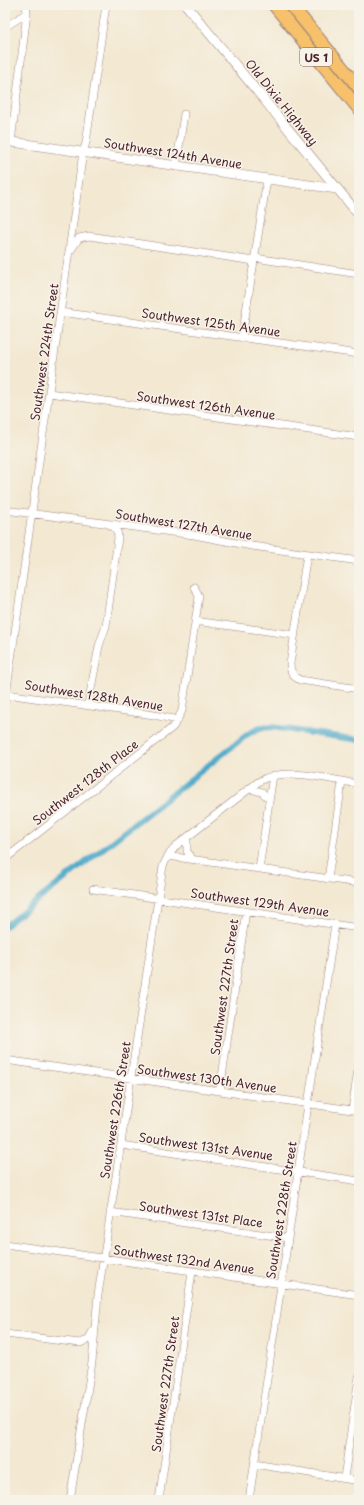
<svg xmlns="http://www.w3.org/2000/svg" width="364" height="1505" font-family="'Playpen Sans',sans-serif">
  <style>
    .lines { fill: none; stroke-linecap: round; stroke-linejoin: round }
    .canal { stroke: #4ca9ca; stroke-width: 6 }
    .minor-casing { stroke: #9e847e; stroke-width: 8 }
    .tertiary-casing { stroke: #9e847e; stroke-width: 10 }
    .trunk-casing { stroke: #9e847e; stroke-width: 14 }
    .minor { stroke: #fff; stroke-width: 7 }
    .tertiary { stroke: #fff; stroke-width: 9 }
    .trunk { stroke: #f6c16b; stroke-width: 12 }
    .labels { text-anchor: middle; dominant-baseline: central; stroke-width: 3; stroke-linejoin: round; paint-order: stroke }
    .shield { fill: #f7f3e8; stroke: #7e5f64; stroke-width: 1 }
    .shield-label { font-size: 11px; font-weight: bold; fill: #4a1f2b }
    .street-label { font-size: 12px; fill: #4a1f2b; stroke: #f7f3e8 }
  </style>
  <rect width="100%" height="100%" fill="#f7f3e8"/>
  <filter id="ink" filterUnits="userSpaceOnUse"><feTurbulence type="fractalNoise" baseFrequency=".025" numOctaves="2"/><feDisplacementMap in="SourceGraphic" scale="8" xChannelSelector="R" yChannelSelector="G"/><feConvolveMatrix kernelMatrix="1 2 1 2 8 2 1 2 1" color-interpolation-filters="sRGB"/></filter>
  <filter id="wash" filterUnits="userSpaceOnUse"><feTurbulence type="fractalNoise" baseFrequency=".012" numOctaves="4" result="noise"/><feDisplacementMap in="SourceGraphic" scale="16" xChannelSelector="R" yChannelSelector="G"/><feGaussianBlur stdDeviation="0.9" result="paint"/><feColorMatrix in="noise" values="0 0 0 0 0 0 0 0 0 0 0 0 0 0 0 0 0 1.4 0 .05"/><feComposite in="paint" operator="in"/></filter>
  <g filter="url(#wash)">
    <rect width="100%" height="100%" fill="#f3e8d1"/>
    <g class="lines">
      <path class="canal" d="M5 926 248 734 260 728 272 727 359 740"/>
    </g>
  </g>
  <g filter="url(#ink)">
    <g class="lines">
      <defs>
        <path id="minor" d="M5 27 27 13
          M11 142 27 13 26 5
          M176 167 184 114
          M71 250 79 238 89 236 254 261
          M255 258 359 274
          M60 312 359 354
          M242 337 267 179
          M49 393 359 437
          M5 510 194 535 252 546 359 561
          M307 554 290 664C290 672 293 677 300 680L359 689
          M195 621 295 635
          M6 694 154 715 178 720
          M5 702 83 152 86 143 106 5
          M88 705 99 646 106 626 118 538C118 530 115 527 108 524
          M250 789 262 792 269 799
          M187 838V851L192 859
          M168 856 359 883
          M5 859 173 727 182 711 199 596 194 587
          M259 869 273 775
          M328 879 342 782
          M93 889 359 928
          M5 1060 359 1111
          M220 1091 246 911
          M352 1110 359 1063
          M121 1145 359 1181
          M110 1212 288 1238
          M5 1244 359 1295
          M5 1334 80 1343 88 1340 94 1329
          M254 1464 359 1481
          M344 1478 359 1377
          M70 1500 92 1362 98 1295 163 866 168 856 176 846 258 782C285 765 329 780 359 784
          M159 1500 192 1272
          M249 1500 335 924"/>
        <path id="tertiary" d="M186 5 359 215
          M5 141 337 189"/>
        <path id="trunk" d="M274 5 359 109
          M291 5 359 88"/>
      </defs>
      <use href="#minor" class="minor-casing"/>
      <use href="#tertiary" class="tertiary-casing"/>
      <use href="#trunk" class="trunk-casing"/>
      <use href="#minor" class="minor"/>
      <use href="#tertiary" class="tertiary"/>
      <use href="#trunk" class="trunk"/>
    </g>
  </g>
  <g class="labels">
    <rect class="shield" x="300" y="48" width="32" height="18" rx="3"/>
    <g class="shield-label">
      <text x="316" y="57">US 1</text>
    </g>
    <g class="street-label">
      <text transform="translate(282 102) rotate(51)">Old Dixie Highway</text>
      <text transform="translate(173 153) rotate(9)">Southwest 124th Avenue</text>
      <text transform="translate(211 322) rotate(8)">Southwest 125th Avenue</text>
      <text transform="translate(44 352) rotate(-82)">Southwest 224th Street</text>
      <text transform="translate(206 405) rotate(8)">Southwest 126th Avenue</text>
      <text transform="translate(184 524) rotate(9)">Southwest 127th Avenue</text>
      <text transform="translate(94 695) rotate(9)">Southwest 128th Avenue</text>
      <text transform="translate(85 782) rotate(-38)">Southwest 128th Place</text>
      <text transform="translate(260 902) rotate(8)">Southwest 129th Avenue</text>
      <text transform="translate(224 987) rotate(-82)">Southwest 227th Street</text>
      <text transform="translate(207 1078) rotate(8)">Southwest 130th Avenue</text>
      <text transform="translate(115 1110) rotate(-81)">Southwest 226th Street</text>
      <text transform="translate(206 1146) rotate(8)">Southwest 131st Avenue</text>
      <text transform="translate(281 1210) rotate(-81)">Southwest 228th Street</text>
      <text transform="translate(201 1214) rotate(8)">Southwest 131st Place</text>
      <text transform="translate(184 1259) rotate(8)">Southwest 132nd Avenue</text>
      <text transform="translate(165 1384) rotate(-82)">Southwest 227th Street</text>
    </g>
  </g>
  <rect width="364" height="1505" fill="none" stroke="#f7f3e8" stroke-width="20"/>
</svg>
